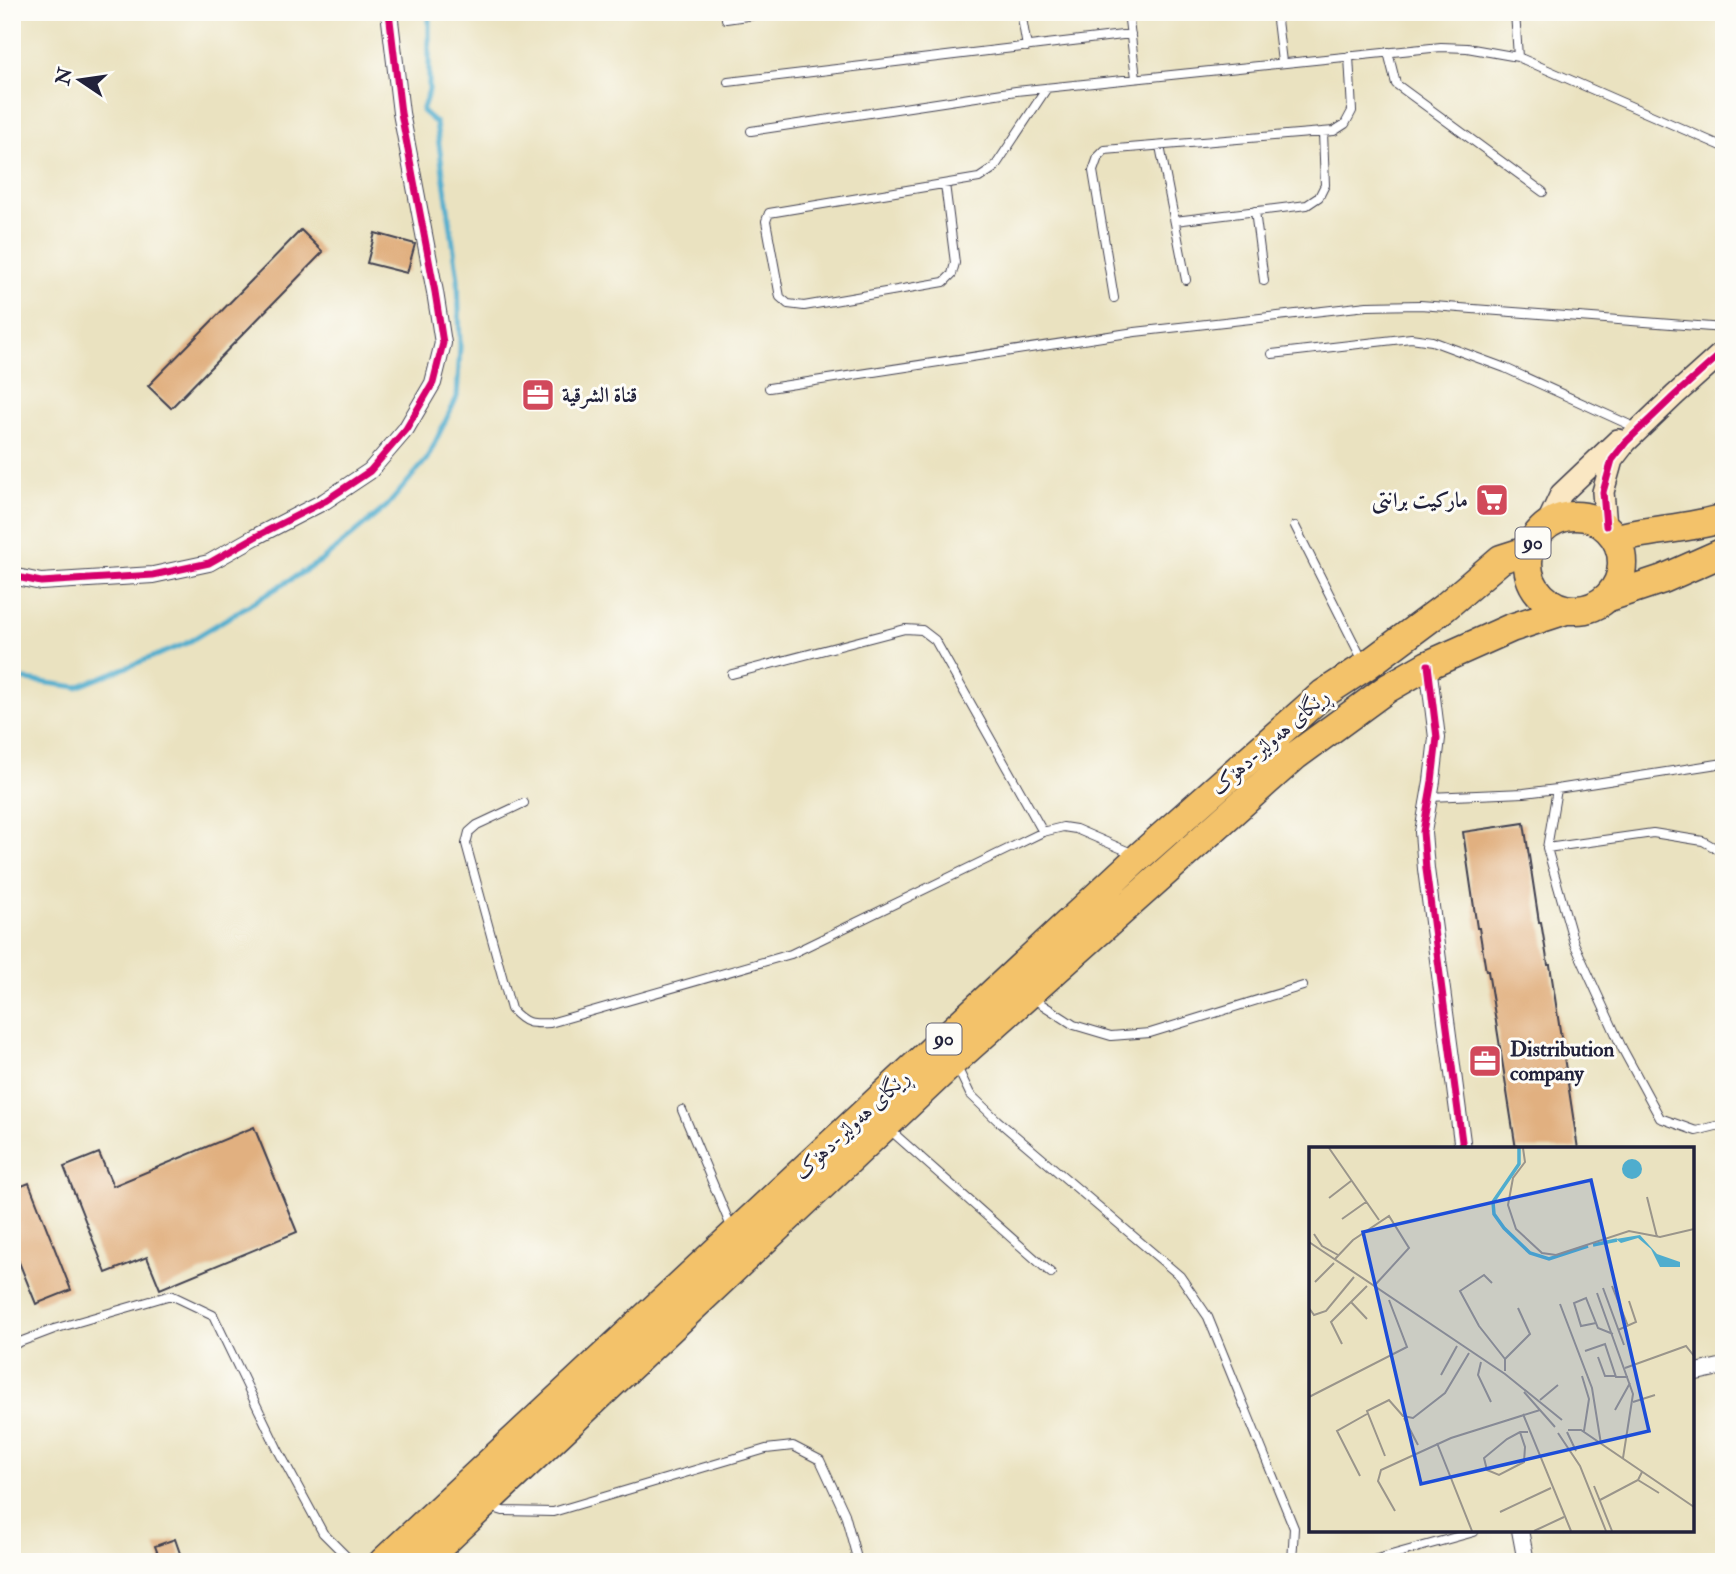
<svg xmlns="http://www.w3.org/2000/svg" width="1736" height="1574" font-family="'IM FELL Double Pica',Amiri,serif">
  <style>
    .lines { fill: none; stroke-linecap: round; stroke-linejoin: round }
    .stream { stroke: #4fadce; stroke-width: 5 }
    .building { fill: #e1b080 }
    .lane-casing { stroke: #403f4f; stroke-width: 10 }
    .street-casing { stroke: #403f4f; stroke-width: 18 }
    .secondary-casing { stroke: #403f4f; stroke-width: 24 }
    .highway-casing { stroke: #403f4f; stroke-width: 31 }
    .lane { stroke: #fff; stroke-width: 8 }
    .street { stroke: #fff; stroke-width: 16 }
    .secondary { stroke: #fae7c3; stroke-width: 21 }
    .highway { stroke: #f3c26a; stroke-width: 28 }
    .cycleway-casing { stroke: #fdfcf7; stroke-width: 11 }
    .cycleway { stroke: #d6006c; stroke-width: 7 }
    .labels { text-anchor: middle; dominant-baseline: central; stroke-width: 6; stroke-linejoin: round; paint-order: stroke }
    .shield { fill: #fdfcf7; stroke: #646373; stroke-width: 2 }
    .shield-label { font-size: 19px; font-weight: bold; fill: #22223b }
    .poi-label { font-size: 21px; font-weight: bold; fill: #22223b; stroke: #fdfcf7; text-anchor: start }
    .street-label { font-size: 21px; fill: #22223b; stroke: #fdfcf7 }
    .inset-river { fill: none; stroke: #4fadce; stroke-width: 3.5 }
    .inset-road { fill: none; stroke: #9a958b; stroke-width: 2 }
    .view { fill: #1d4ed8; fill-opacity: 0.15; stroke: #1d4ed8; stroke-width: 3.5 }
    .inset-edge { fill: none; stroke: #22223b; stroke-width: 3.5 }
  </style>
  <rect width="100%" height="100%" fill="#fdfcf7"/>
  <filter id="ink" filterUnits="userSpaceOnUse"><feTurbulence type="fractalNoise" baseFrequency=".0143" numOctaves="2"/><feDisplacementMap in="SourceGraphic" scale="14" xChannelSelector="R" yChannelSelector="G"/><feConvolveMatrix kernelMatrix="1 2 1 2 8 2 1 2 1" color-interpolation-filters="sRGB"/></filter>
  <filter id="wash" filterUnits="userSpaceOnUse"><feTurbulence type="fractalNoise" baseFrequency=".00686" numOctaves="4" result="noise"/><feDisplacementMap in="SourceGraphic" scale="28" xChannelSelector="R" yChannelSelector="G"/><feGaussianBlur stdDeviation="1.57" result="paint"/><feColorMatrix in="noise" values="0 0 0 0 0 0 0 0 0 0 0 0 0 0 0 0 0 1.4 0 .05"/><feComposite in="paint" operator="in"/></filter>
  <g filter="url(#wash)">
    <rect width="100%" height="100%" fill="#eae2c0"/>
    <g class="lines">
      <path class="stream" d="M12 678 77 687 185 644 321 561 387 506 427 459 457 397 460 347 458 279 436 123 422 111 429 90V12"/>
    </g>
    <g id="blocks">
      <path class="building" d="M301 230 323 252 171 408 148 386Z
        M375 233 415 244 407 273 367 263Z
        M1524 823 1539 922H1541L1548 965H1550L1578 1149H1516L1488 971H1486L1479 928H1477L1463 832Z
        M254 1127 297 1232 160 1289 147 1257 106 1273 64 1167 99 1153 113 1186Z
        M29 1183 71 1290 36 1304 12 1245V1190Z
        M175 1539 183 1562H161L155 1546Z"/>
    </g>
  </g>
  <g filter="url(#ink)">
    <use href="#blocks" fill-opacity="0" stroke="#403f4f" stroke-width="2"/>
    <g class="lines">
      <defs>
        <path id="lane" d="M1021 12 1027 47
          M1128 12 1136 78
          M1276 12 1282 62
          M1515 12 1518 57
          M726 19 776 12
          M1388 52 1396 84 1543 192
          M728 82 1131 34
          M751 131 1016 91 1441 47 1467 48 1518 57 1724 147
          M1160 146 1186 280
          M945 184 955 263 952 274 944 282 804 306 788 304 780 297 766 221 769 213 979 178 994 168 1047 88
          M1255 211 1264 281
          M1175 221 1307 205 1319 197 1325 185 1323 132
          M1114 298 1093 171 1098 157 1105 150 1334 131 1345 124 1352 111 1349 56
          M1272 354 1411 338 1432 341 1505 368 1632 426
          M769 388 1135 332 1367 306 1420 305 1724 328
          M1295 526 1364 663
          M732 674 905 629 922 630 935 640 1043 832
          M1557 789 1547 848 1574 943 1622 1048 1660 1118 1696 1131 1724 1124
          M1429 797 1524 793 1557 789 1724 763
          M524 803 477 825 469 832 466 844 511 1009C525 1024 530 1024 550 1023L791 954 1043 832 1063 827 1076 829 1134 854
          M1547 848 1653 833 1703 841 1724 853
          M1032 998 1074 1025 1111 1036 1150 1033 1303 986
          M957 1067 970 1094 997 1120 1180 1276 1208 1317 1294 1528 1292 1562
          M682 1110 732 1229
          M890 1130 1051 1273
          M12 1345 54 1329 171 1295 213 1315 278 1450 323 1533 352 1562
          M490 1507 503 1511 553 1512 766 1449 793 1446 820 1460 845 1514 858 1562
          M1366 1562 1474 1532"/>
        <path id="street" d="M12 576 41 582 153 575 209 563 255 537 325 501 370 471 406 429 433 383 443 343 435 292 401 113 389 12
          M1428 665 1437 738 1432 781 1423 832 1426 869 1463 1149
          M1692 1373 1724 1366
          M1520 1530 1526 1562"/>
        <path id="secondary" d="M1547 524 1561 494 1618 440
          M1606 526 1603 492 1612 460 1626 442 1675 395 1724 351"/>
        <path id="highway" d="M1528 563a47 47 0 1 1 94 0a47 47 0 1 1-94 0Z
          M1616 538C1652 529 1689 529 1724 518
          M1609 597 1663 579 1724 552
          M383 1562 1140 856 1323 694 1366 666 1445 607 1501 559 1529 550
          M423 1562 954 1061 1295 756 1388 688 1428 665 1511 628 1566 610"/>
      </defs>
      <use href="#lane" class="lane-casing"/>
      <use href="#street" class="street-casing"/>
      <use href="#secondary" class="secondary-casing"/>
      <use href="#highway" class="highway-casing"/>
      <use href="#lane" class="lane"/>
      <use href="#street" class="street"/>
      <use href="#secondary" class="secondary"/>
      <use href="#highway" class="highway"/>
      <defs>
        <path id="cycleway" d="M1606 526 1603 492 1612 460 1626 442 1675 395 1724 351
          M12 576 41 582 153 575 209 563 255 537 325 501 370 471 406 429 433 383 443 343 435 292 401 113 389 12
          M1428 665 1437 738 1432 781 1423 832 1426 869 1463 1149"/>
      </defs>
      <use href="#cycleway" class="cycleway-casing"/>
      <use href="#cycleway" class="cycleway"/>
    </g>
  </g>
  <defs>
    <symbol id="office-square" viewBox="-11 -11 22 22"><rect x="-9" y="-9" width="18" height="18" rx="4" fill="#d1495b" stroke="#fdfcf7"/><path d="M-6-3h4V-5.5h4V-3h4V5H-6ZM-1-4.5V-3h2v-1.5ZM-6 0V1H6V0Z" fill="#fff"/></symbol>
    <symbol id="supermarket-square" viewBox="-11 -11 22 22"><rect x="-9" y="-9" width="18" height="18" rx="4" fill="#d1495b" stroke="#fdfcf7"/><path d="M-6-5.5h2.5l.6 2H6L4.5 2H-2.5L-4.4-4H-6ZM-1.5 3.2a1.3 1.3 0 1 0 .1 0ZM3 3.2a1.3 1.3 0 1 0 .1 0Z" fill="#fff"/></symbol>
  </defs>
  <g fill-rule="evenodd">
    <use href="#office-square" x="519" y="376" width="38" height="38"/>
    <use href="#supermarket-square" x="1473" y="481" width="38" height="38"/>
    <use href="#office-square" x="1466" y="1042" width="38" height="38"/>
  </g>
  <g class="labels">
    <g class="shield">
      <rect x="1515.5" y="527.5" width="35" height="31" rx="5"/>
      <rect x="926.5" y="1023.5" width="35" height="31" rx="5"/>
    </g>
    <g class="shield-label">
      <text x="1533" y="543">90</text>
      <text x="944" y="1039">90</text>
    </g>
    <g class="poi-label">
      <text x="562" y="395">قناة الشرقية</text>
      <text x="1468" y="500" text-anchor="end">مارکیت برانتی</text>
      <text x="1510" y="1049">Distribution<tspan x="1510" dy="24">company</tspan></text>
    </g>
    <g class="street-label">
      <text transform="translate(1270 742) rotate(-41)">ڕێگای هەولێر-دهۆک</text>
      <text transform="translate(852 1125) rotate(-43)">ڕێگای هەولێر-دهۆک</text>
    </g>
  </g>
  <g transform="translate(1309 1147)">
    <rect width="385" height="385" fill="#eae2c0"/>
    <path d="M313 22a10 10 0 1 1 20 0a10 10 0 1 1-20 0ZM331 88 348 107 371 115V120H351L342 102 329 91 312 96 307 92Z" fill="#4fadce"/>
    <path class="inset-river" d="M210 1V17L184 55 185 67 195 81 221 106 240 112 279 99M284 98 308 93"/>
    <path class="inset-road" d="M20 1 70 73M214 1 216 15 204 31 199 58 207 82 233 106 247 108 320 84 351 90 385 82M338 50 348 90M20 51 42 34M33 72 57 55M5 87 13 99 29 108M0 95 196 227 253 273M26 112 44 93 80 69 100 101 66 138M6 135 25 116M183 136 175 128 151 144 170 179 196 212V224M303 139 319 179M294 141 315 198M288 146 324 247 314 311M42 155 58 172M251 157 283 241 292 297M0 161 5 168 17 164 45 130M287 176 272 179 265 156 277 151 289 181 304 187M309 183 327 175 320 154M33 197 22 175 58 139M276 204 296 197 307 230H319M289 210 296 229H307M196 212 221 187 209 161M172 215 169 228 182 255M316 221 377 199 385 209M132 228 148 199M273 229 280 252 275 284M215 245 246 280M0 250 98 200 80 153M231 253 249 238M324 255 346 248M306 263 321 236M214 267 262 384M95 271 109 298M259 283H272L385 360M211 285 216 300 215 315 190 328 178 323 175 311 198 292 211 285H219M258 285 267 304M249 286 271 319 297 384M128 296 163 384M76 309 58 264 80 253 94 269 104 271 136 246 160 206M51 329 28 284 58 267M329 333 350 346M285 339 303 384M291 353 329 333 333 325M86 364 69 334 72 323 142 291 231 263M191 365 242 341M225 384 255 370"/>
    <path class="view" d="M282 33 340 284 112 337 54 85Z"/>
    <rect width="385" height="385" class="inset-edge"/>
  </g>
  <rect width="1736" height="1574" fill="none" stroke="#fdfcf7" stroke-width="42"/>
  <g transform="translate(80 80) rotate(283)" stroke="#fdfcf7" stroke-width="5" paint-order="stroke">
  <path d="M0-5L12 26L0 18L-12 26Z" fill="#22223b"/>
  <text y="-10" font-size="19" font-weight="bold" text-anchor="middle" fill="#22223b">N</text>
  </g>
</svg>
